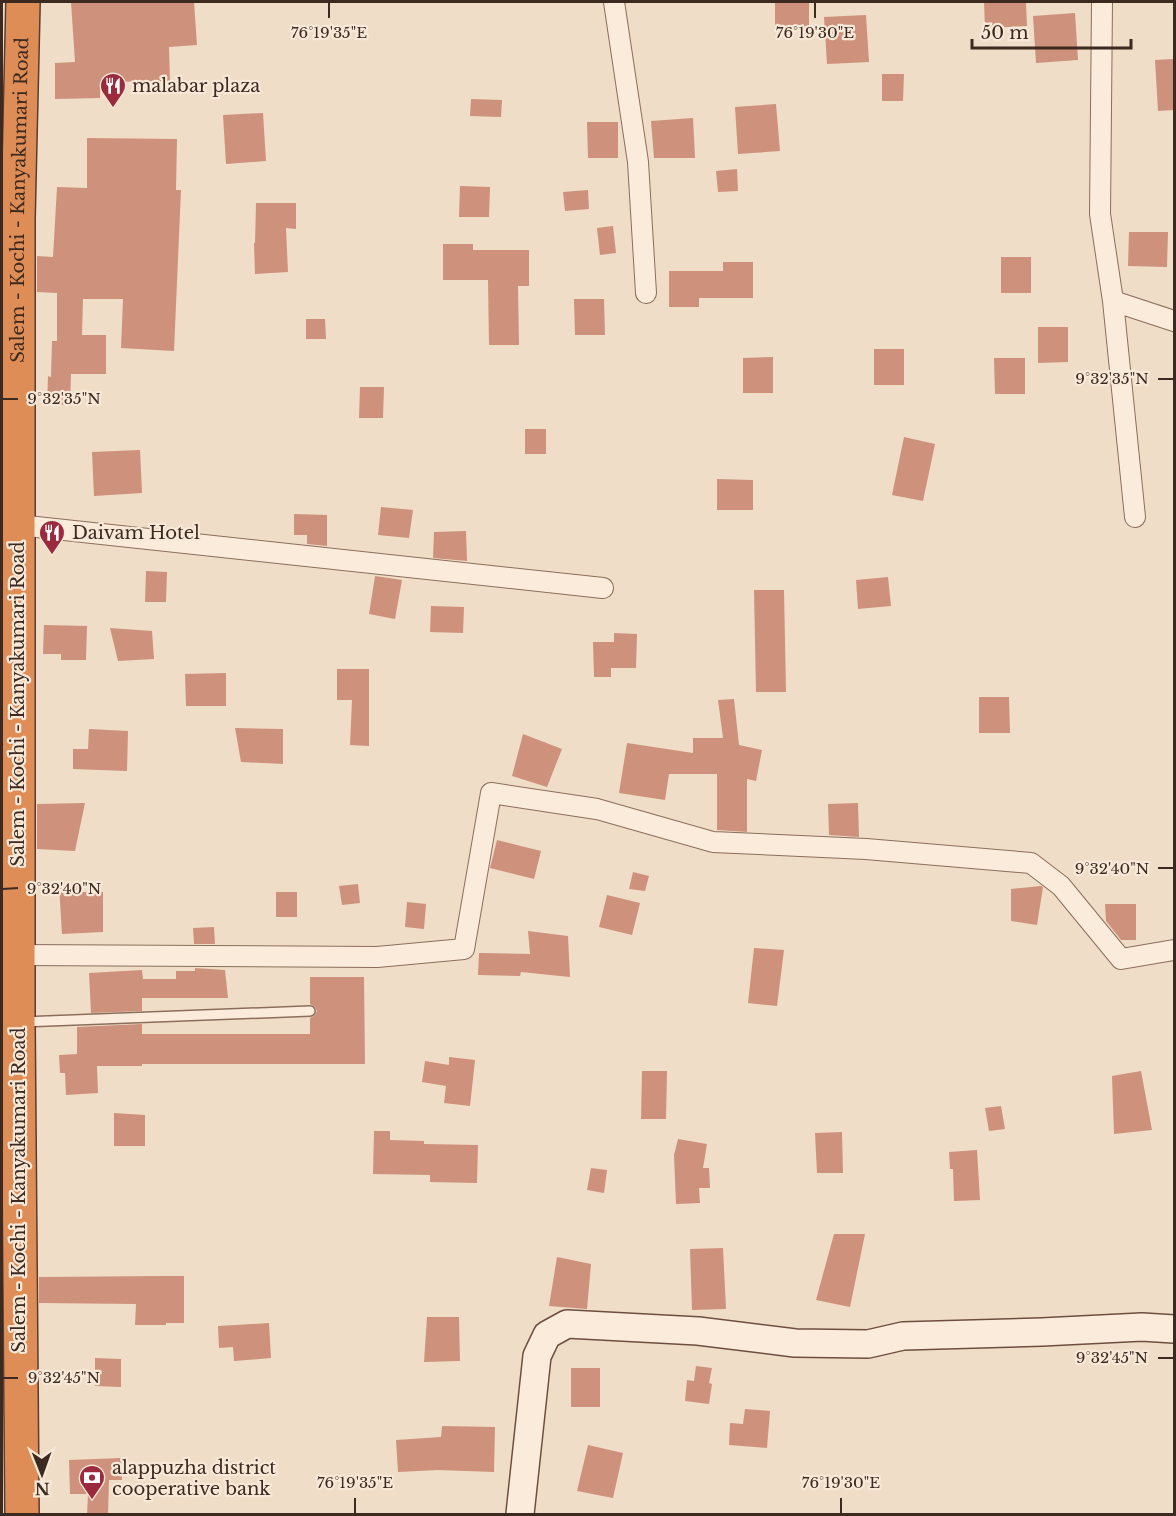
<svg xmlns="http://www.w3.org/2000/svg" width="1176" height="1516" font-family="'Libre Baskerville',serif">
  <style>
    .building { fill: #ce917c }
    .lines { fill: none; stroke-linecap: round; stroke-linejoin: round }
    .lane-casing { stroke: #8c6d5c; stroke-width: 12 }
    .street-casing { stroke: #8c6d5c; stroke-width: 22 }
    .secondary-casing { stroke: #6e4e3f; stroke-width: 30 }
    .highway-casing { stroke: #5a3c30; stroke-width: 36 }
    .lane { stroke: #faebdb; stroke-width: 9 }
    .street { stroke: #faebdb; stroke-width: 20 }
    .secondary { stroke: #faebdb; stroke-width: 27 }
    .highway { stroke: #df8d57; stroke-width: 33 }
    .ticks { fill: none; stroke: #3c2920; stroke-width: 2 }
    .labels { text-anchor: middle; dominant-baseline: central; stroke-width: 4.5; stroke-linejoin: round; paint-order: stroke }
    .poi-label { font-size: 18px; fill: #3c2920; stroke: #f7e8d7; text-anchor: start }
    .street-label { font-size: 18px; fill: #3c2920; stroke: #f7e8d7 }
    .ticks-label { font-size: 15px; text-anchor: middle; fill: #3c2920; stroke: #f7e8d7; stroke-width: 4.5; stroke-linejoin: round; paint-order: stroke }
  </style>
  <rect width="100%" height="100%" fill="#efddc7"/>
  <path class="building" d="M71 2H194L197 45 169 47 170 81 100 82V98L55 99V63L75 62Z
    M775 2H809V29H775Z
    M984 2H1026L1027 26 985 28Z
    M1075 13 1078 60 1036 63 1033 16Z
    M866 15 869 62 827 64 824 17Z
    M1174 59V110L1158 111 1155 60Z
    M882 74H904L903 101H882Z
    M471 99 502 100 501 117 470 116Z
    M776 104 780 151 738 154 735 107Z
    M263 113 266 161 226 164 223 115Z
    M693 118 695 158H654L651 121Z
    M587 122H618V158H588Z
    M87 138 177 139 176 190H181L174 351 121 348 123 299H83L82 335H106V374H71L70 405 47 404 48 376 51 377 52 341H57V293L37 292V256L53 257 57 187 87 188Z
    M737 169 738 191 718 192 716 171Z
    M460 186 490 187 489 217H459Z
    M588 190 589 209 565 211 563 192Z
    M256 203H296V229L286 228 288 272 255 274 254 243H255Z
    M613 226 616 253 600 255 597 228Z
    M1129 232H1168L1167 267 1128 266Z
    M443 244H473V250H529V286H518L519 345H489L488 280H443Z
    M1001 257H1031V293H1001Z
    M723 262H753V298H699V307H669V271H723Z
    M574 299H604L605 335H575Z
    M306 319H325L326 339H306Z
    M1038 327H1068V362L1038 363Z
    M874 349H904V385H874Z
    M773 357V393H743V358Z
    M994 358H1025V394H995Z
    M360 387H384L383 418H359Z
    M525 429H546V454H525Z
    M904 437 935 444 923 501 892 495Z
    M140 450 142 493 94 496 92 452Z
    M717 479 753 480V510H717Z
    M381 507 413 510 409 538 378 535Z
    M294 514 327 515V546L307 544V535H294Z
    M466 531 467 561 433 558 434 532Z
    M146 571 167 572 166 602H145Z
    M375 576 402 580 395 619 369 614Z
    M888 577 891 606 858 609 856 580Z
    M754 590H784L786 692H756Z
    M431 606 464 607 463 633 430 632Z
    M44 625 87 626 86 660H61V654H43Z
    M110 628 152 631 154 659 118 661Z
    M614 633 637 634 636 668H611V677H594L593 642H614Z
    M337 669H369V746L350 745 352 700H337Z
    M226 673V706H186L185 674Z
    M979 697H1009L1010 733H979Z
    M734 699 739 745 762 750 756 781 747 779V832L717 830V774H669L665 800 619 793 627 743 693 753V738H723L718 700Z
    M235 728 283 729V764L241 762Z
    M89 729 128 731 127 771 73 769V749H88Z
    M523 734 562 749 547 787 512 776Z
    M85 803 75 851 37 849V804Z
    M858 803 859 837 829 835 828 804Z
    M497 840 541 851 534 879 490 868Z
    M633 872 649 876 645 891 629 889Z
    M81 884 82 892H103V932L62 934 59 885Z
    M358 884 360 903 342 905 339 886Z
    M1041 886 1043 887 1037 925 1011 921V889Z
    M276 892H297V917H276Z
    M607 895 640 903 632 935 599 927Z
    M407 902 426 904 424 929 405 927Z
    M1105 904H1136V940H1121L1106 921Z
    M214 927 215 944H194L193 928Z
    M528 931 568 936 570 977 521 972 520 976 478 975 479 953 530 954Z
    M754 948 784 950 777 1006 748 1003Z
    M195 968 225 970 228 998H142V1011L91 1013 89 973 142 970 143 979H176V971H195Z
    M310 977H364L365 1064H142V1066H97L98 1093 66 1095 65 1073H60L59 1055 77 1054V1027L142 1024V1034H310V1018L314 1016 317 1011 315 1007 310 1004Z
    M449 1057 475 1060 470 1106 444 1103 446 1086 422 1082 425 1061 449 1065Z
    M642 1071H667L666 1119H641Z
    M1141 1071 1152 1130 1114 1134 1112 1076Z
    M1001 1106 1005 1129 989 1131 985 1108Z
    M114 1113 145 1115V1146H114Z
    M374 1131H390V1140L424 1141V1144L478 1145 477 1183 430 1182V1175L373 1174Z
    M842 1132 843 1173H817L815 1133Z
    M678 1139 707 1144 703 1168H709L710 1188H699L700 1203 676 1204 674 1155Z
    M977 1150 980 1200 954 1201 953 1169H950L949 1152Z
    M591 1168 607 1170 604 1193 587 1190Z
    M834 1234H865L850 1307 816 1300Z
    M723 1248 726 1309 692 1310 690 1249Z
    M557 1257 591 1264 587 1309 549 1306Z
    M163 1276H184V1323H166V1325H135L136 1304 39 1303V1277Z
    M427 1317H459L460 1361 424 1362Z
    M269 1323 271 1358 234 1361 233 1347 219 1348 218 1326Z
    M95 1358 121 1359V1387L95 1386Z
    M696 1366 712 1368 709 1383 712 1384 709 1404 685 1401 687 1380 694 1381Z
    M571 1368H600V1407H571Z
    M745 1409 770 1411 767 1448 729 1445 730 1423 743 1424Z
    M442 1426 495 1427 494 1472 438 1470 398 1472 396 1440 441 1437Z
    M588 1445 623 1453 613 1498 577 1491Z
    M121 1458 122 1480H109L108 1515H87L88 1494H70L69 1460Z"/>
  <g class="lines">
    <defs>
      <path id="lane" d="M22 1022 310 1011"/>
      <path id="street" d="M614 2 638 162 646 293
        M1102 2 1100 214 1113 301 1174 321
        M1113 301 1135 517
        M18 525 603 588
        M18 955 377 957 464 949 491 793 597 809 713 842 866 849 1031 863 1061 886 1121 959 1174 950"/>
      <path id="secondary" d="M520 1514 537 1356 547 1335 567 1324 698 1331 795 1343 868 1344 903 1336 1042 1332 1142 1327 1174 1329"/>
      <g id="highway">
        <path id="s1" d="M22 1514 18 1022V218L23 2"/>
      </g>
    </defs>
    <use href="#lane" class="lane-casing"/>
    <use href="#street" class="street-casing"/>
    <use href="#secondary" class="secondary-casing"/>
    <use href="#highway" class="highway-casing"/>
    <use href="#lane" class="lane"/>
    <use href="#street" class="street"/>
    <use href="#secondary" class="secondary"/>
    <use href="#highway" class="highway"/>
  </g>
  <path class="ticks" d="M329 3V18M815 3V18M1158 379H1173M3 399H18M1158 868H1173M3 889 18 888M1158 1358H1173M3 1378H18M355 1498V1513M841 1498V1513"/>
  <defs>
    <symbol id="restaurant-pin" viewBox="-11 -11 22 30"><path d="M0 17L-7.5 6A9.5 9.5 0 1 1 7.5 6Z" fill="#9c2a3e" stroke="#f7e8d7"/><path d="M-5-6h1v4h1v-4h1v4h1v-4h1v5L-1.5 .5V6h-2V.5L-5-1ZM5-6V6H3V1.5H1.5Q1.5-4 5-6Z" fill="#fff"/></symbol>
    <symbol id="bank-pin" viewBox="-11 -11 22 30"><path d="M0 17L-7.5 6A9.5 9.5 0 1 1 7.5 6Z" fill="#9c2a3e" stroke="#f7e8d7"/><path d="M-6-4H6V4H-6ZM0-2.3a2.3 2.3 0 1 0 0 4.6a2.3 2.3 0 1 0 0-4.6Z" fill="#fff"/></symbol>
  </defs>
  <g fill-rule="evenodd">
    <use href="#restaurant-pin" x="98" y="71" width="30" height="40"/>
    <use href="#restaurant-pin" x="37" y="518" width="30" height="40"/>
    <use href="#bank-pin" x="77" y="1463" width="30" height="40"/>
  </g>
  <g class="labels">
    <g class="poi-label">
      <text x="132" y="86">malabar plaza</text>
      <text x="72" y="533">Daivam Hotel</text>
      <text x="112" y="1468">alappuzha district<tspan x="112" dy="21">cooperative bank</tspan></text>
    </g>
    <g class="street-label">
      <text stroke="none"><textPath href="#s1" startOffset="1314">Salem - Kochi - Kanyakumari Road</textPath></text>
      <text transform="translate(18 704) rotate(-90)">Salem - Kochi - Kanyakumari Road</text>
      <text transform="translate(19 1190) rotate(-90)">Salem - Kochi - Kanyakumari Road</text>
    </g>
  </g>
  <g class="ticks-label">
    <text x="329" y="38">76°19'35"E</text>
    <text x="815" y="38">76°19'30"E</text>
    <text x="1112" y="384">9°32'35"N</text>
    <text x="64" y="404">9°32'35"N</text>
    <text x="1112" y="874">9°32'40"N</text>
    <text x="64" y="894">9°32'40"N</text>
    <text x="1112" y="1363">9°32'45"N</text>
    <text x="64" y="1383">9°32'45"N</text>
    <text x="355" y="1488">76°19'35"E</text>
    <text x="841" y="1488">76°19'30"E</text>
  </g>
  <rect width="1176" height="1516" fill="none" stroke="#3c2920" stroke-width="6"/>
  <g transform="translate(42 1474) rotate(179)" stroke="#f7e8d7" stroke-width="4.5" paint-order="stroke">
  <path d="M0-4.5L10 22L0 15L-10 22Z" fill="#3c2920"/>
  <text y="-9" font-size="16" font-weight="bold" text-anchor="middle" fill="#3c2920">N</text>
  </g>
  <path d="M972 39v9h159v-9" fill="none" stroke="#3c2920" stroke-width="3"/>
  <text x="981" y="39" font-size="18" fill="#3c2920" stroke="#f7e8d7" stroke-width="4.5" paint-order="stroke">50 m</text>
</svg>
